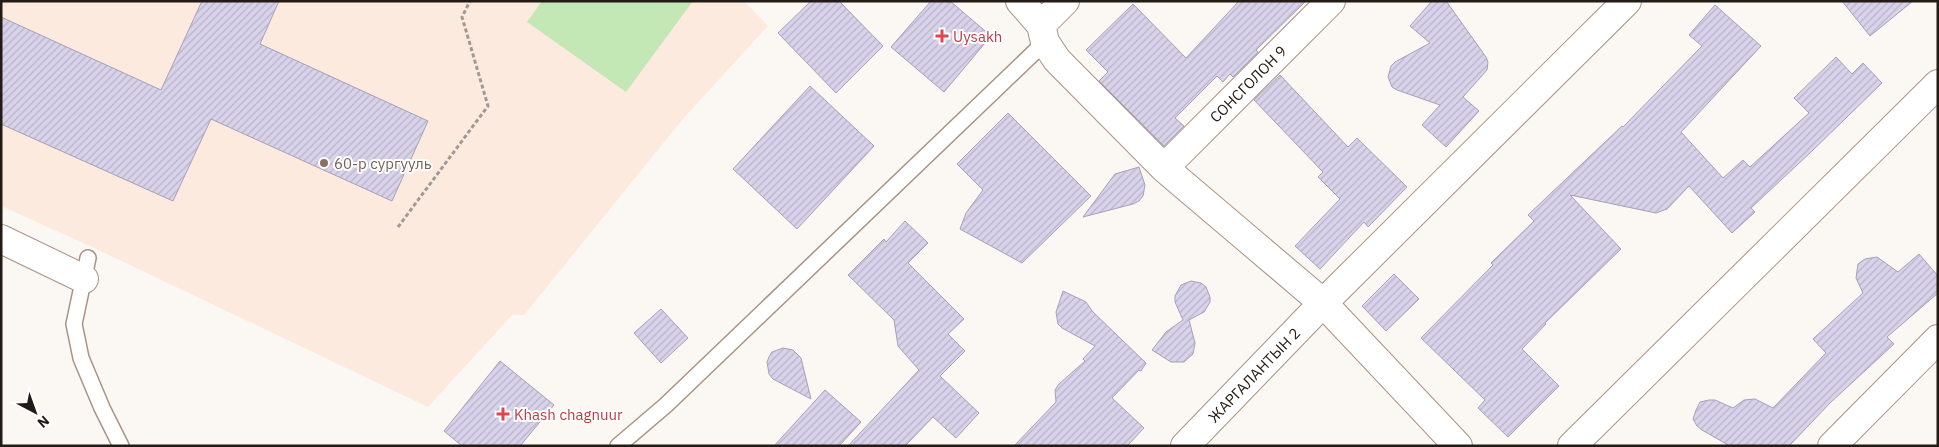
<svg xmlns="http://www.w3.org/2000/svg" width="1939" height="447" font-family="'IBM Plex Sans',sans-serif">
  <style>
    .built { fill: #fdeade }
    .grass { fill: #c4e7b6 }
    .building { fill: url(#building-hatch); stroke: #a6a1b7 }
    .lines { fill: none; stroke-linecap: round; stroke-linejoin: round }
    .lane-casing { stroke: #a99385; stroke-width: 18 }
    .street-casing { stroke: #a99385; stroke-width: 30 }
    .path { stroke: #a09a96; stroke-width: 3; stroke-dasharray: 4 2.5; stroke-linecap: butt }
    .lane { stroke: #fff; stroke-width: 15 }
    .street { stroke: #fff; stroke-width: 28 }
    .health-dot { fill: #e0444e; stroke: #fff; stroke-width: 2 }
    .education-dot { fill: #8d6e63; stroke: #fff; stroke-width: 2 }
    .labels { text-anchor: middle; dominant-baseline: central; stroke-width: 4; stroke-linejoin: round; paint-order: stroke }
    .health-label { font-size: 15px; fill: #be3a42; stroke: #fff; text-anchor: start }
    .street-label { font-size: 15px; fill: #231b15; stroke: #fff }
    .education-label { font-size: 15px; fill: #785e54; stroke: #fff; text-anchor: start }
  </style>
  <defs>
    <pattern id="building-hatch" width="6" height="6" patternUnits="userSpaceOnUse" patternTransform="scale(1.25)"><rect width="6" height="6" fill="#d8d2ea"/><path d="M-1 1l2-2M0 6l6-6M5 7l2-2" fill="none" stroke="#b9b4c8"/></pattern>
  </defs>
  <rect width="100%" height="100%" fill="#fbf7f3"/>
  <path class="built" d="M1 1H744L768 26 682 120 524 315H512L428 407 90 246 1 206Z"/>
  <path class="grass" d="M542 1H693L626 92 527 22Z"/>
  <path class="building" d="M202 1H279L260 44 428 121 392 201 211 119 173 201 1 124V17L161 90Z
    M811 1H839L883 46 836 93 778 33Z
    M931 1H950L991 36 944 92 891 47Z
    M1239 1H1306L1256 50 1258 52 1233 77 1230 74 1223 82 1217 76 1175 118 1184 126 1164 146 1099 81 1108 72 1086 50 1133 4 1186 58Z
    M1432 1H1446L1486 57 1488 62 1487 70 1463 97 1479 111 1446 147 1422 125 1440 105 1397 90 1392 87 1388 77 1391 66 1395 62 1430 43 1410 26Z
    M1842 1H1913L1870 36Z
    M1715 5 1761 46 1681 132 1723 178 1743 160 1750 167 1809 113 1794 98 1836 57 1852 74 1863 63 1882 83 1811 152 1751 208 1755 212 1732 233 1689 186 1667 209 1656 213 1570 195 1621 249 1545 323 1546 324 1522 349 1559 386 1508 437 1478 408 1485 400 1421 338 1493 265 1491 263 1534 221 1528 215 1622 126 1623 127 1702 46 1689 35Z
    M1280 75 1348 147 1357 138 1407 187 1368 227 1364 222 1320 269 1295 246 1340 199 1318 177 1323 172 1254 100Z
    M810 86 874 146 797 229 733 169Z
    M1008 113 1091 196 1022 263 960 229 966 213 983 190 957 164Z
    M1139 167 1145 185 1143 196 1139 201 1133 204 1083 217 1115 174Z
    M905 221 928 243 908 263 964 319 948 334 965 351 940 376 979 413 956 438 933 417 905 446H848L919 370 898 346 894 320 848 275 884 239 886 242Z
    M1919 254 1938 276V293L1887 337 1894 344 1830 403 1789 446H1730L1702 430 1697 426 1693 419 1696 410 1700 402 1709 400H1715L1733 408 1744 400 1755 399 1773 408 1826 353 1813 339 1863 293 1856 278 1858 264 1865 259 1877 257 1898 272Z
    M1394 274 1419 299 1386 331 1362 306Z
    M1191 281 1201 283 1206 287 1210 297V302L1204 312 1189 320 1195 343 1193 354 1184 362H1171L1152 350 1166 332 1183 320 1175 302V296L1181 285Z
    M1063 291 1086 302 1093 312 1146 363 1141 371 1139 370 1112 398 1144 428 1127 446H1014L1056 402 1055 390 1059 384 1085 361 1083 359 1095 346 1062 328 1058 324 1056 312Z
    M661 309 688 338 661 363 634 333Z
    M783 348 793 350 801 358 811 399 773 379 769 374 767 362 769 357 772 352Z
    M500 361 554 405 520 446H462L444 431Z
    M825 390 861 422 839 446H774Z"/>
  <g class="lines">
    <defs>
      <path id="lane" d="M88 258 74 324 81 358 102 408 121 446
        M618 446 666 405 1045 42"/>
      <path id="street" d="M1020 1 1041 25 1045 42 1057 60 1164 168 1323 303 1458 446
        M1041 25 1065 1
        M1164 168 1331 1
        M1 239 84 279
        M1185 446 1323 303 1627 1
        M1572 446 1938 84
        M1832 446 1938 339"/>
    </defs>
    <use href="#lane" class="lane-casing"/>
    <use href="#street" class="street-casing"/>
    <path class="path" d="M398 227 488 106 462 17 470 1"/>
    <use href="#lane" class="lane"/>
    <use href="#street" class="street"/>
  </g>
  <g class="health-dot">
    <path d="M939.5 28.5h5v5h5v5h-5v5h-5v-5h-5v-5h5z"/>
    <path d="M500.5 406.5h5v5h5v5h-5v5h-5v-5h-5v-5h5z"/>
  </g>
  <circle class="education-dot" cx="324" cy="163" r="5"/>
  <g class="labels">
    <g class="health-label">
      <text x="953" y="36">Uysakh</text>
      <text x="514" y="414">Khash chagnuur</text>
    </g>
    <g class="street-label">
      <text transform="translate(1248 84) rotate(-45)">СОНСГОЛОН 9</text>
      <text transform="translate(1254 375) rotate(-46)">ЖАРГАЛАНТЫН 2</text>
    </g>
    <g class="education-label">
      <text x="334" y="163">60-р сургууль</text>
    </g>
  </g>
  <rect width="1939" height="447" fill="none" stroke="#231b15" stroke-width="5"/>
  <g transform="translate(35 412) rotate(139)" stroke="#ffffff" stroke-width="4" paint-order="stroke">
  <path d="M0-4L9 19L0 12L-9 19Z" fill="#231b15"/>
  <text y="-8" font-size="14" font-weight="bold" text-anchor="middle" fill="#231b15">N</text>
  </g>
</svg>
